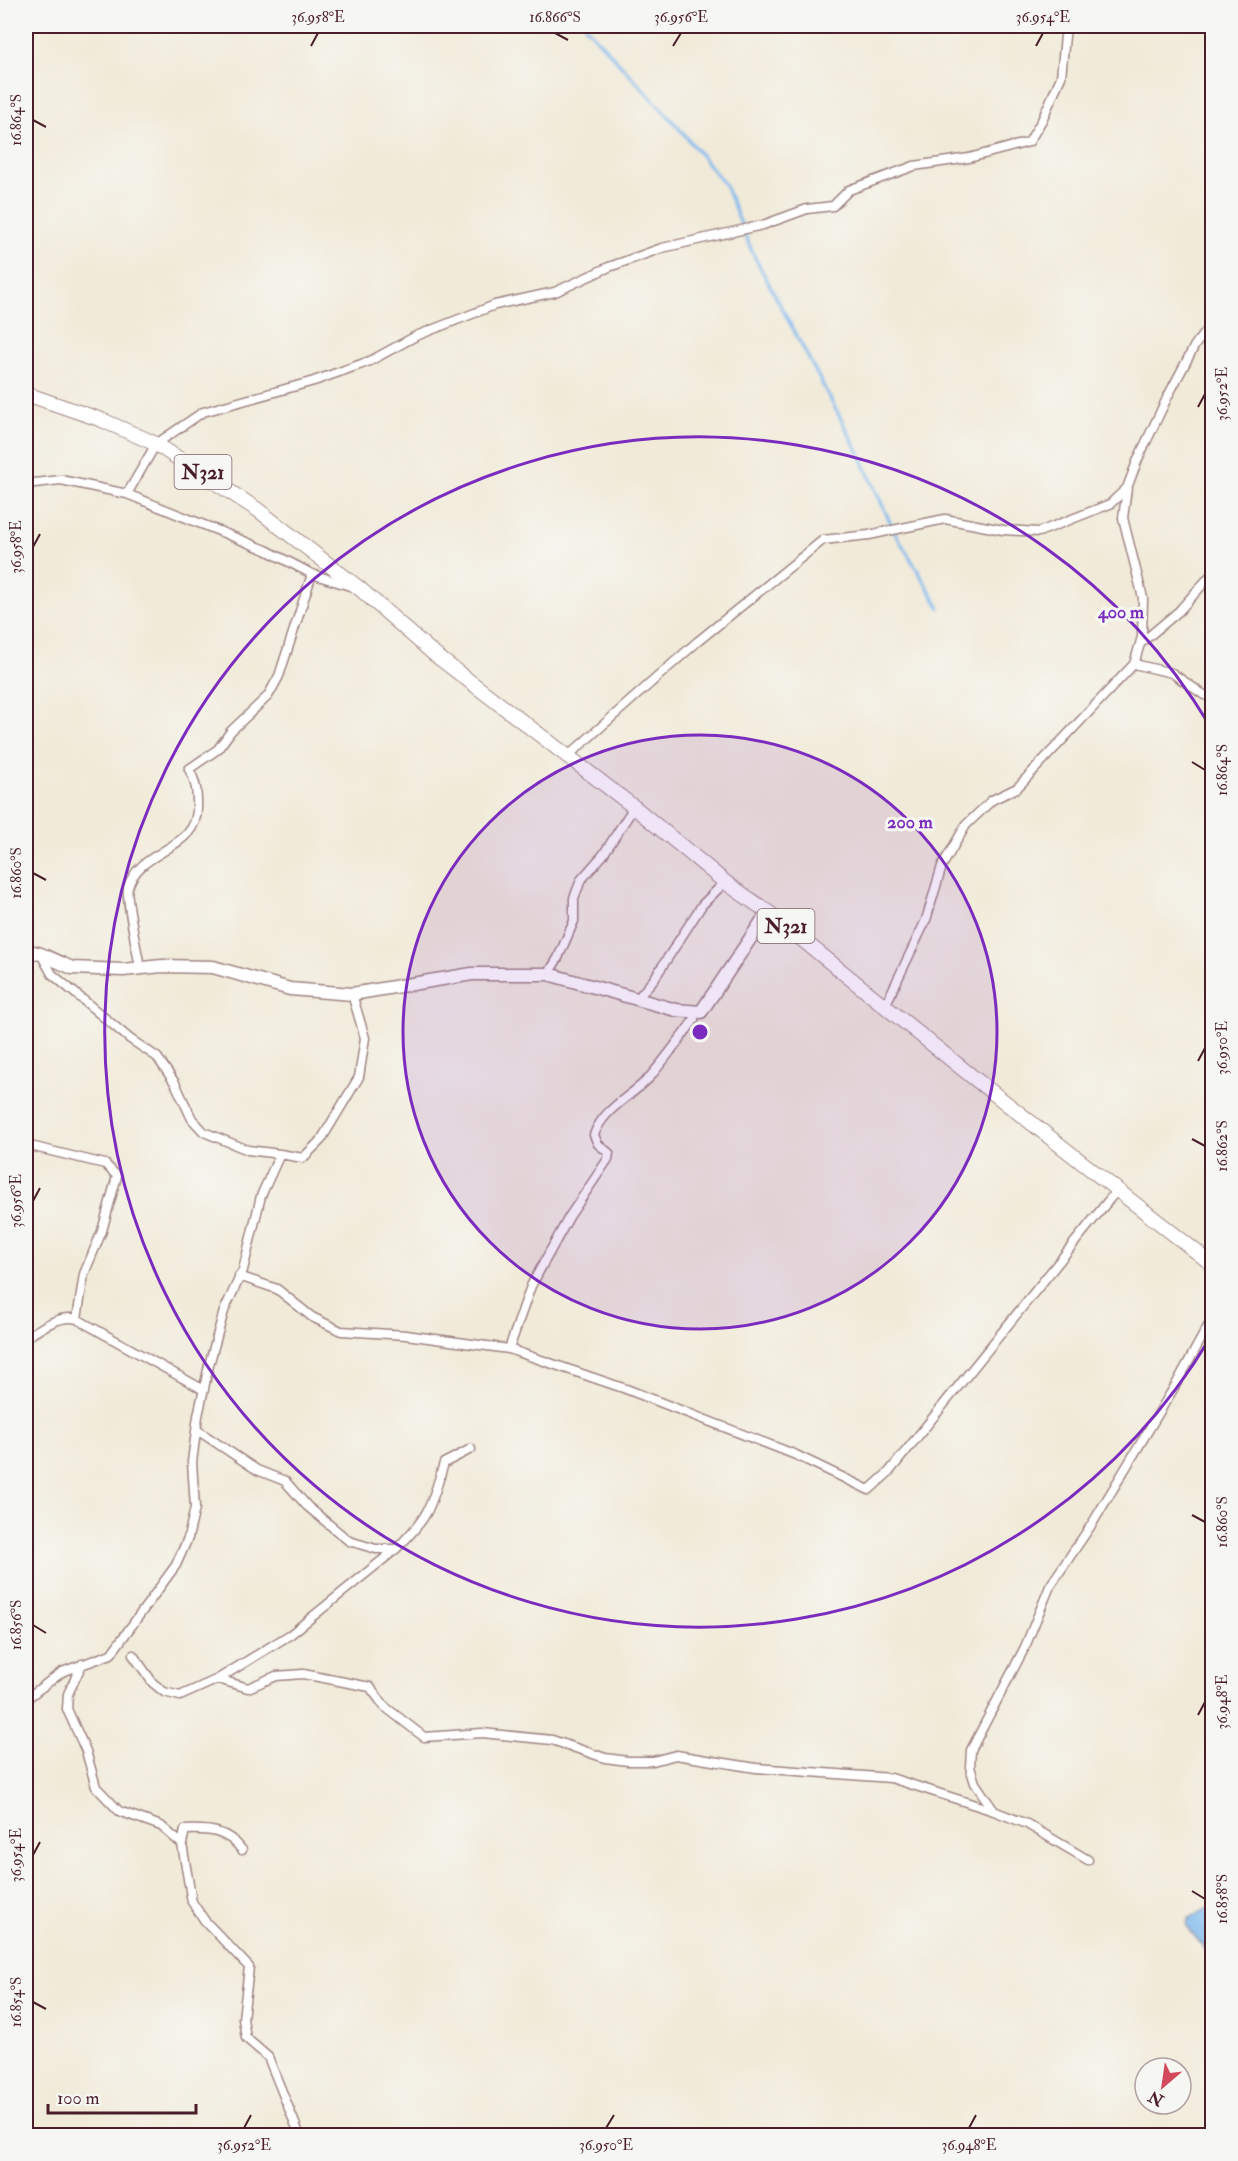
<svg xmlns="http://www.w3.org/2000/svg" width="1238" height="2161" font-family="'IM FELL Double Pica',serif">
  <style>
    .water { fill: #7cb8ee; stroke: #636c8c; stroke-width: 1.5 }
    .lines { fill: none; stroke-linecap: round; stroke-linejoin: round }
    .stream { stroke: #7cb8ee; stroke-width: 3 }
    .street-casing { stroke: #9e8482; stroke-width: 11 }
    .secondary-casing { stroke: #9e8482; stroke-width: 15 }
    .primary-casing { stroke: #9e8482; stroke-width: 16 }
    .street { stroke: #fff; stroke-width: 8 }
    .secondary { stroke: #fff; stroke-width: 12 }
    .primary { stroke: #fff; stroke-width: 14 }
    .ticks { fill: none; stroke: #4a1f2b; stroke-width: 2 }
    .ring { fill: none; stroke: #7b2cbf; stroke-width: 3 }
    .labels { text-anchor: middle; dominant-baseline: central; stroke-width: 6; stroke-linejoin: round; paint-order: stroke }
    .shield { fill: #f6f6f2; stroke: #7e6067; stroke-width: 1.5 }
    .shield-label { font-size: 20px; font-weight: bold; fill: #4a1f2b }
    .centre { fill: #7b2cbf; stroke: #f6f6f2; stroke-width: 3 }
    .ring-label { font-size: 18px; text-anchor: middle; font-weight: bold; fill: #7b2cbf; stroke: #f6f6f2; stroke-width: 6; stroke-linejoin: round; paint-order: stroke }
    .neatline { fill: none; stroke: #4a1f2b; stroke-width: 2 }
    .ticks-label { font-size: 15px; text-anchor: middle; fill: #4a1f2b }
  </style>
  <rect width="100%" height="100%" fill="#f6f6f2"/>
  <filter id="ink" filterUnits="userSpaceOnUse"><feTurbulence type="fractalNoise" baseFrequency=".0167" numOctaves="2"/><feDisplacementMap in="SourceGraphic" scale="12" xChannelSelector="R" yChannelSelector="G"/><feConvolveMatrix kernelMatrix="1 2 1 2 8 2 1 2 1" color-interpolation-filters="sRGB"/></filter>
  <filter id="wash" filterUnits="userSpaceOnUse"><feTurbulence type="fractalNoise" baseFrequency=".008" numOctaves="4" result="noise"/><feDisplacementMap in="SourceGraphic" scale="24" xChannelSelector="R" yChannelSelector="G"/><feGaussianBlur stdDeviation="1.35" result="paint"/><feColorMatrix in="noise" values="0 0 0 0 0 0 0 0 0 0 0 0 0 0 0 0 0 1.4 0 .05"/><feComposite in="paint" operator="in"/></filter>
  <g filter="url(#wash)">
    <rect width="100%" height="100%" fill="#f1ead8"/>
    <path class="water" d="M1212 1906V1957L1187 1927 1188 1919Z"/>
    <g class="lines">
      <path class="stream" d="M585 26 679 128 725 185 753 254 859 453 894 531 940 608"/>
    </g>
  </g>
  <g filter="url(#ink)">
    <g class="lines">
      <defs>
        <path id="street" d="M26 484 61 480 127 494 266 550 312 574 350 586
          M127 494 156 444 203 412 314 381 370 361 416 336 495 305 555 292 609 267 662 248 763 225 807 209 833 206 849 190 914 166 969 158 1029 142 1042 120 1061 77 1066 26
          M1141 643 1179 611 1212 574
          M1134 664 1172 673 1204 695 1212 696
          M568 756 697 642 823 540 869 535 945 519 1003 530 1039 532 1110 504 1127 488 1138 459 1168 396 1195 345 1212 323
          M41 954 52 974 130 1039 157 1057 175 1083 192 1119 204 1132 248 1150 280 1154
          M140 968C138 955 125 894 128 887 141 846 200 852 197 804 197 791 196 782 189 769L218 749 231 731 268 696 279 676 312 574
          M548 974 558 958 574 921V898L581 880 603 855 634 807
          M637 999 654 979 702 905 725 882
          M885 1006 926 920 942 866 966 825 992 800 1017 788 1134 664 1142 637 1143 598 1123 518 1127 488
          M26 1145 105 1164 117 1176 102 1231 84 1274 77 1319
          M239 1276 277 1289 312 1317 341 1331 406 1335 509 1349 626 1389 796 1455 869 1490 889 1472 1117 1190
          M26 1338C39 1329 60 1314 77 1319L204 1390
          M509 1349 531 1286 569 1217 608 1159 609 1153 598 1144 594 1135C603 1109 629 1098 648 1079 664 1061 679 1040 694 1020
          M197 1430 257 1470 285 1481 307 1506 349 1541 376 1549H396C430 1516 431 1506 444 1463L471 1449
          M133 1655 153 1683 164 1692 180 1696 218 1679 291 1634 396 1549
          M82 1664 68 1694 67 1709 86 1751 96 1787 119 1811 161 1826 182 1844 185 1830C209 1829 227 1830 242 1850
          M218 1679 248 1688 276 1676 303 1674 370 1687 384 1706 424 1737 482 1733 552 1740 605 1758 628 1761H653L676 1755 756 1768 891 1778 994 1811
          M26 1699 62 1672 111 1654 176 1565 188 1538 195 1508 192 1462 198 1416 209 1365 224 1311 243 1270 261 1196 280 1154 303 1158 321 1140 359 1077 365 1038 352 994
          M182 1844 192 1902 205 1921 249 1967 243 2019 246 2038 268 2057 300 2136
          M1088 1860 1027 1824 994 1811 975 1783 970 1767 971 1750 1025 1647 1050 1586 1092 1524 1178 1381 1212 1319"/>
        <path id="secondary" d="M26 950 41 954 72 968 123 970 162 966 213 967 290 989 352 994 472 974H548L676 1010 701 1012 768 912"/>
        <path id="primary" d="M26 394 102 420 156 444 258 510 359 588 434 654 634 807 725 882 768 912 974 1078 1212 1264"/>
      </defs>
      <use href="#street" class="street-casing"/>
      <use href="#secondary" class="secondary-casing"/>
      <use href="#primary" class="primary-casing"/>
      <use href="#street" class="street"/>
      <use href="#secondary" class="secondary"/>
      <use href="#primary" class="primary"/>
    </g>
  </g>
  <path class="ticks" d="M555 33 568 40M311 46 318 33M673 46 681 33M1036 46 1043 33M33 120 46 127M1198 407 1205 394M33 547 40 534M1192 762 1205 770M33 873 46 880M1198 1061 1205 1048M1192 1139 1205 1146M33 1201 40 1188M1192 1515 1205 1522M33 1625 46 1633M1198 1715 1205 1702M33 1855 40 1842M1192 1891 1205 1899M33 2002 46 2009M244 2128 251 2115M606 2128 614 2115M969 2128 976 2115"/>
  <circle cx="700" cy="1032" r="297" fill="#7b2cbf" fill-opacity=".12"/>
  <g class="ring">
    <circle cx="700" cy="1032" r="297"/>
    <path d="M1210 1338A595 595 0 1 1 1210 726"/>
  </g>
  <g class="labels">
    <g class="shield">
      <rect x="174.5" y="455" width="57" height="34" rx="4.5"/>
      <rect x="757.5" y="909" width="57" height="34" rx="4.5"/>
    </g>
    <g class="shield-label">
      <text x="203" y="472">N321</text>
      <text x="786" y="926">N321</text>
    </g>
  </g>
  <circle cx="700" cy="1032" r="9" class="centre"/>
  <g class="ring-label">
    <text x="1121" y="618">400 m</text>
    <text x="910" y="828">200 m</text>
  </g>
  <rect width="1238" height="2161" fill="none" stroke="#f6f6f2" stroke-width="66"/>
  <g transform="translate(1163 2086) rotate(209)"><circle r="28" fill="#f6f6f2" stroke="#b1a0a2" stroke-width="1.5"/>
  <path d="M0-4.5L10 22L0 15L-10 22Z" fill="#d1495b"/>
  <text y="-9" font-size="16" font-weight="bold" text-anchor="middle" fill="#4a1f2b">N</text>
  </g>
  <path d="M48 2104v9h148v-9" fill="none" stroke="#4a1f2b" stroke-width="3"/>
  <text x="57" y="2104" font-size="18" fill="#4a1f2b" stroke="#f6f6f2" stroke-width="4.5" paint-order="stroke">100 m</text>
  <rect x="33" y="33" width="1172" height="2095" class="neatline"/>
  <g class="ticks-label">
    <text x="318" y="22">36.958°E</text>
    <text x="555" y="22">16.866°S</text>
    <text x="681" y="22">36.956°E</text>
    <text x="1043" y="22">36.954°E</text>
    <text transform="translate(16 120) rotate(-90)" y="5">16.864°S</text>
    <text transform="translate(1222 394) rotate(-90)" y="5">36.952°E</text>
    <text transform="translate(16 547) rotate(-90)" y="5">36.958°E</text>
    <text transform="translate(1222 770) rotate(-90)" y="5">16.864°S</text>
    <text transform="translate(16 873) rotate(-90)" y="5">16.860°S</text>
    <text transform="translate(1222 1048) rotate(-90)" y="5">36.950°E</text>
    <text transform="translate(1222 1146) rotate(-90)" y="5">16.862°S</text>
    <text transform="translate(16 1201) rotate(-90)" y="5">36.956°E</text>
    <text transform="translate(1222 1522) rotate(-90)" y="5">16.860°S</text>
    <text transform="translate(16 1625) rotate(-90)" y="5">16.856°S</text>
    <text transform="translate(1222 1702) rotate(-90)" y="5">36.948°E</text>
    <text transform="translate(16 1855) rotate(-90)" y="5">36.954°E</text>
    <text transform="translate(1222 1899) rotate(-90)" y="5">16.858°S</text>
    <text transform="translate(16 2002) rotate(-90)" y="5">16.854°S</text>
    <text x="244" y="2150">36.952°E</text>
    <text x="606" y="2150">36.950°E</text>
    <text x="969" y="2150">36.948°E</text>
  </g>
</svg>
